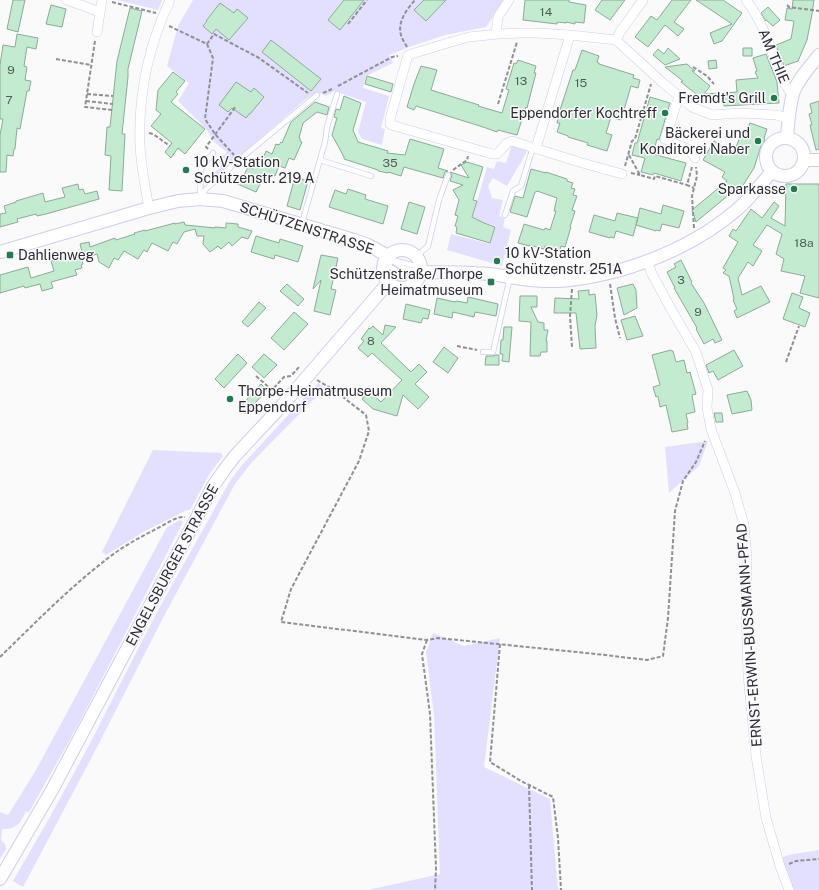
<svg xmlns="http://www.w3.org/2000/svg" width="819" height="890" font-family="'Public Sans',sans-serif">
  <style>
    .green { fill: #e2e0fe }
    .building { fill: #c2ebd0; stroke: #8dab98 }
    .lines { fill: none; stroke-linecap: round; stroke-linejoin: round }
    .lane-casing { stroke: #cfcded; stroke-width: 6 }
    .street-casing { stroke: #cfcded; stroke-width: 10 }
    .secondary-casing { stroke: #cfcded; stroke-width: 14 }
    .path { stroke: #908f96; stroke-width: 2; stroke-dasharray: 4 2; stroke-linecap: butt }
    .lane { stroke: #fff; stroke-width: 4.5 }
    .street { stroke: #fff; stroke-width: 9 }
    .secondary { stroke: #fff; stroke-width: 12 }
    .poi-dot { fill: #247b4f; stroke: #fafafa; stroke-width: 1.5 }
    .labels { text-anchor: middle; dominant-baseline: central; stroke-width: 3; stroke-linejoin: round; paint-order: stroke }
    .number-label { font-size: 12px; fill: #515a5c }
    .street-label { font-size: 14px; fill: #2b2a36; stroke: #fafafa }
    .poi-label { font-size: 14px; fill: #2b2a36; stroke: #fafafa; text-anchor: end }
  </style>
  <rect width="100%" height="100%" fill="#fafafa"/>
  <path class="green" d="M117 0H162L158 10Z
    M193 0H505L486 27 445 35 409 47 389 55 393 63 366 76 363 88 389 96 381 128 385 129 382 145 362 139 358 132 366 102 334 91 326 96 318 92 306 99 236 159 210 185 207 182 223 163 220 160 227 152 214 142 206 129 178 101 189 83 167 66 178 26Z
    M512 145 528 150 507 186 493 178 488 186 492 198 503 200 499 216 505 218 503 227 511 230 502 266 447 250 451 234 490 244 496 226 472 219 487 167 494 169 497 161 506 163Z
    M389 266 411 280C400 286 385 280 389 266Z
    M318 383 325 388 252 462 235 484 163 618 94 753 23 887 13 881 51 815 87 749 156 614 230 481 242 465Z
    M708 441 699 466 669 493 665 447Z
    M153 450 221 453 223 456 210 473 190 510H187L145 531 106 555 102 552Z
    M180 520 183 522 77 727 29 812 26 811C20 823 17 830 2 829L1 840 5 844 6 849 0 859V812L8 815 36 770 167 527Z
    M433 633 464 646 500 638 484 767 550 799 558 889 566 890H368L440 874 434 715 426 652Z
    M819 850V890H794L781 862V858L788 855Z"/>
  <path class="building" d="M13 0H25L18 32 7 29Z
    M344 0H364L340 30 328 20Z
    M424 0H446L426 21 414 10Z
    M525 0H569V2L586 5 584 23 575 22V24L566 22V23L557 22V24L523 20Z
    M602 0H625L610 20 595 10Z
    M672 0H691L674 22 684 29 678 36 665 25 648 47 635 37 651 16 657 20Z
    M696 0H723L742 13 722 41 714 44 710 33 732 24Z
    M793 0H814L812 14 807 40 798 61 784 66 776 45 791 39 794 21 785 20 787 8 792 9Z
    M220 3 234 13 237 9 248 18 229 40 216 29 212 34 203 26 207 21H206Z
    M51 5 66 9 62 27 46 24Z
    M768 7 780 20 773 26 766 20V21L761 13Z
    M130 8 142 11 128 69V77L122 134H125L122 191 109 190 111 156 105 155 107 127H110L117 61Z
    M17 34 38 38 36 49 27 47 24 66 27 67 25 80 31 81 29 91H27L20 129 17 128 15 149H14L13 156 7 155 6 172H0V135L3 119H0V65L3 45 15 47Z
    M271 40 321 79 311 91 262 52Z
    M668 48 680 59 665 65 653 55 658 49 664 54Z
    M743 48H752V56H743Z
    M582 50 599 56 597 62 599 63V64L634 75 633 78 640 80 638 88 631 86 621 120 611 117 606 133 612 135 607 151 587 145 588 143 568 137V136L557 132 560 123H557L559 113 573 70H575Z
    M766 54 777 82 779 103 724 106 723 93 737 92 736 80 758 78 755 72 757 71 753 58Z
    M518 60 536 66 534 73H536L527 108 526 107 517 135 498 130 497 132 483 127 416 106 414 110 407 107 414 84 421 66 437 70 431 90 479 105 478 106 502 113 508 93 509 90 506 89 514 63 516 64Z
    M716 60 717 68 709 69 708 61Z
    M687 64 695 71H692L710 86 704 94 720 93 711 103 702 96 701 98 681 82 683 81 665 67Z
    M173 72 185 81 176 92 178 94 171 102 205 129 185 154 178 148 171 158 165 152 172 143 151 126 161 114 156 110 158 90Z
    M367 76 393 84 391 92 365 84Z
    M236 82 251 92 254 88 264 97 250 114H249L246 118 232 108 228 112 219 105Z
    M344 96 361 103 353 130 358 142 388 151 387 153 405 155 410 139 444 149 438 168 448 171 445 172 443 178 404 167 401 176 388 172V173L378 171V170L344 159V157L332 135 337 118 334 117 336 109 340 110Z
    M650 97 670 103 659 140 657 139 653 154 686 163 681 181 654 173 653 175 641 172 645 158 632 155 635 143H637Z
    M819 101V149L816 150 810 125H812L809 114 812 113 810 104Z
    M315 102 329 107 327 115 317 112 303 123 299 138H300V141L302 142 294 160 289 158 285 168 279 166 275 176 270 174 266 184 261 182 256 192 235 183 238 175 243 177 248 167 253 169 257 159 262 161 266 151 272 154 276 144 279 145 281 142 282 143 291 122Z
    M750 123 767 129 764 138 765 139 762 147 761 146 754 168 740 190 737 188 696 222 692 210 727 181 722 177 725 172 703 160 714 141 734 153 742 131 746 133Z
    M467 162 483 167 473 200 477 201 472 217 484 223 495 227 490 243 456 233 457 227 455 226 458 216 455 215 459 200 453 190 463 185 450 181 452 175 450 172 469 178 461 165Z
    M531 169 546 173V172L567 179V181L573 183 571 188 575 189 573 195 577 196 572 210 575 211 570 227H571L565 247 561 246 560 250 545 246 544 249 529 245V246L518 243 524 224 544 230 545 228 550 230 556 211H554L557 198 537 191 536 192H535L527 217 510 212 515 196 523 198Z
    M295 177 308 181 300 210 287 206Z
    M78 184 79 190 83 189 85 194 97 191 99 199 46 214 37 216 36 214 17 219 18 222 0 227V214L6 213 4 206 16 202V201L43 193 45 202 65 197 62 188Z
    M786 184H819V298L800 293 805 276 781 271 784 259 776 254 782 234 767 225 753 245 762 251 753 266 748 262 738 278 742 295 761 286 770 302 737 318 734 311 737 309 733 300 734 299 729 276 723 273 726 270 723 268 738 242 729 236 733 229 736 231 751 209 762 218 774 202 779 206 771 218 785 226Z
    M348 189 366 195 365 199 388 206 383 224 329 207 335 190 346 194Z
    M409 202 425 207 417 234 401 229Z
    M663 205 684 211 679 228 662 224 660 231 656 230V231L636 225 640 208 661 214Z
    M617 213 638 218 633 236 616 231 614 238 610 237V238L589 232 594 215 615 221Z
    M184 222 185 225 215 228V227L226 228V223L238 224V227L252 231 248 239 242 237 232 246 229 242 221 249 218 246 210 252 203 244 204 236H197L195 229 184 232 177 244 173 242 168 251 152 243 147 252 144 250 138 259 124 251 118 260 114 258 109 268 99 262 97 254 84 259 80 244 89 242 90 247 115 238 116 240 135 234 134 233 145 230V231L175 223V224Z
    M256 236 279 243 280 239 303 246 298 262 275 255 274 259 251 252Z
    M79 253 83 264 81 265 82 268 75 270 77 275 51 282 53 288 42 291 40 284 25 288 24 286 0 293V275L28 267 31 278 54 271 51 261Z
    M321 255 338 258 331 289 336 290 330 315 314 311 321 280 313 289Z
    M681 260 692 282 691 283 704 303 722 340 715 343 713 339 704 344 696 329 697 328 674 288H675L667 272 676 267 674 264Z
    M287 284 304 299 298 306 280 291Z
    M633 284 636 290 637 308 624 315 617 288Z
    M589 290V295L595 294 597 315 595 326 596 348 580 349 576 313H554L555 298 579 299 578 291Z
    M792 293 803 297 799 308 810 313 805 327 783 319Z
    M520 296H537V307H531L538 322 544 323V330H548L546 341H547V352H541L540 356H530L531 322 519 321Z
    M468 297 498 304 496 316 475 312 474 317 453 312 452 318 434 314 437 298 455 302 456 301 467 303Z
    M259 302 266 308 248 327 242 322Z
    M406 304 430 310 428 319 423 318 421 323 403 319Z
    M294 312 308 324 284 350 271 338Z
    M635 316 643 336 627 340 621 320Z
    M385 325 396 327 381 343 411 372 419 364 427 372 415 384 429 397 418 409 403 395 397 416 373 409 362 399 369 391 381 402 402 380 372 353 368 357 358 348 364 341 361 339 369 328 370 329 373 326 383 335Z
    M504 327H512L509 362 502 361 503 354H500L501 340H503Z
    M444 347 458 358 448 373 433 362Z
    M671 350 672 351H673L676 362 684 360 687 373 690 372 696 394 692 395 695 412 686 414 688 423H687L688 429 672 432 666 405 660 407 658 396 656 397 653 387 660 385 652 355Z
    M734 350 743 366 718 380 713 371 709 373 706 365Z
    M238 354 247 363 224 388 215 379Z
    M264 354 277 365 264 378 252 367Z
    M496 355H499V365H485L486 356H493Z
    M261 384 267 390 245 414 239 408Z
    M747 391 751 400 752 410 732 414 727 395Z
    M714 413H722L723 422H716Z"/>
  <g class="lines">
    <defs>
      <path id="lane" d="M320 160 371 176
        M200 197 201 169 213 153
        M201 197 206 189 239 160 317 95
        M505 215 513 191 521 186 533 147
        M302 223 325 142 327 127 337 94
        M417 256 428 246 439 200 448 175
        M393 260 415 266C416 272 415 275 411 280L389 266 390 263Z
        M393 261 403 268 417 272
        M483 352H493L510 277"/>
      <path id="street" d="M67 0 100 12
        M746 0C765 24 771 52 782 79 785 85 789 90 792 95
        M97 32 102 0
        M496 34 498 17 509 0
        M616 40 620 32 643 0
        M679 96 665 139 690 150 695 158
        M536 148 570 35
        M622 174 579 162 512 141 507 143 497 154H492L395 126 390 124V119L408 55 451 42 469 37 498 34 520 33H538L570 35 616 40 663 83 692 107 712 115 739 113 776 115 789 118
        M149 208C145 187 141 166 140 145 138 95 149 45 170 0
        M648 262 651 272 671 309 696 352 708 390 707 408 711 429 735 493 744 525 747 558 746 603 748 675 756 756 766 818 780 866 789 890"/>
      <path id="secondary" d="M787 138C788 124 789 108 793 94 797 80 810 67 819 55
        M766 157a19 19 0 1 1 38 0a19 19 0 1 1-38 0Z
        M804 160H819
        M383 269a19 19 0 1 1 38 0a19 19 0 1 1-38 0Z
        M0 252 149 208 178 201 200 199 223 201 354 240 368 245 388 256
        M422 272C444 272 466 272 489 274 508 276 526 281 546 281 570 282 594 277 617 271 663 258 705 238 740 207 752 196 762 183 772 171
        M0 879 52 790 196 519 213 486 225 469 234 457 287 400 388 283"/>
    </defs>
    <use href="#lane" class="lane-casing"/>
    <use href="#street" class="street-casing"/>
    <use href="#secondary" class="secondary-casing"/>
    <path class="path" d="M112 2 156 13
      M787 5 789 7 819 11
      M348 24 367 0
      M169 26 207 44 213 58 205 119 215 134 234 155
      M95 41 85 107 112 110
      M207 44 214 34 259 58 308 93
      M407 47C405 43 402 39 401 35 397 22 407 9 415 0
      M56 59 91 65
      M693 67 707 76 714 84
      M338 86 392 57 398 56
      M323 93 332 89
      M87 94 113 96
      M86 101 113 104
      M498 104 517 42
      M149 133 153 134 170 146
      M208 149 206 147 236 106
      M629 155 640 175 654 179 655 176 687 185
      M625 166 632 141 635 139 651 84
      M692 167 687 185 694 188
      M453 170 467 160 468 156
      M631 173 640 175
      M694 228 692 196 697 176 696 167
      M610 284 615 318 620 338
      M572 289 570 316 572 347
      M457 346 477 350
      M786 362 799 326
      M256 376 272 390 284 377 291 376 299 367
      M317 380 334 390 366 415 369 431 359 461 291 589 281 622 427 640 438 638 596 654 647 660 663 656 668 618 675 511 683 481 696 462 705 441
      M427 640 422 654 430 714 436 869 435 890
      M500 644 490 762 521 781 553 797 558 838 561 890
      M0 657C33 625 66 591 103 562 120 548 140 537 160 527 167 523 177 516 185 517
      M529 785 532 890
      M789 864 796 861 819 859"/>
    <use href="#lane" class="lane"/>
    <use href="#street" class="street"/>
    <use href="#secondary" class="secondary"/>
  </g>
  <g class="poi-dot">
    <circle cx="774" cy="98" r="4"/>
    <circle cx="665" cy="113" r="4"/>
    <circle cx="758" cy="141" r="4"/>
    <circle cx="186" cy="170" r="4"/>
    <circle cx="794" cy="189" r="4"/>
    <rect x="6" y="251" width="8" height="8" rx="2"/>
    <circle cx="497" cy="261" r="4"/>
    <rect x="487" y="278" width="8" height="8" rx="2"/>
    <circle cx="230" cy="399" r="4"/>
  </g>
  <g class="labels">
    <g class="number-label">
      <text x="546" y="12">14</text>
      <text x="11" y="70">9</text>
      <text x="521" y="81">13</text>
      <text x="581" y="83">15</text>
      <text x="9" y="100">7</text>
      <text x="390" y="163">35</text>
      <text x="804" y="243">18a</text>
      <text x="681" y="280">3</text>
      <text x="698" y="312">9</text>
      <text x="371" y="341">8</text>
    </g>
    <g class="street-label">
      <text transform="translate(774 56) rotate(67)">AM THIE</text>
      <text transform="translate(307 228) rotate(18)">SCHÜTZENSTRASSE</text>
      <text transform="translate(172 565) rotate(-62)">ENGELSBURGER STRASSE</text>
      <text transform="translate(749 635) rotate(-94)">ERNST-ERWIN-BUSSMANN-PFAD</text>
    </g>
    <g class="poi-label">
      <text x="766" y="98">Fremdt's Grill</text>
      <text x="657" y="113">Eppendorfer Kochtreff</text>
      <text x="750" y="133">Bäckerei und<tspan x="750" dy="16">Konditorei Naber</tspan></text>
      <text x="194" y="162" text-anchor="start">10 kV-Station<tspan x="194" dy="16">Schützenstr. 219 A</tspan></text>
      <text x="786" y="189">Sparkasse</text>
      <text x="505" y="253" text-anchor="start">10 kV-Station<tspan x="505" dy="16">Schützenstr. 251A</tspan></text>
      <text x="18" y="255" text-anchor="start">Dahlienweg</text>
      <text x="483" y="274">Schützenstraße/Thorpe<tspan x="483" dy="16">Heimatmuseum</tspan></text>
      <text x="238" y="391" text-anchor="start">Thorpe-Heimatmuseum<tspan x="238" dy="16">Eppendorf</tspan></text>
    </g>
  </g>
</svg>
